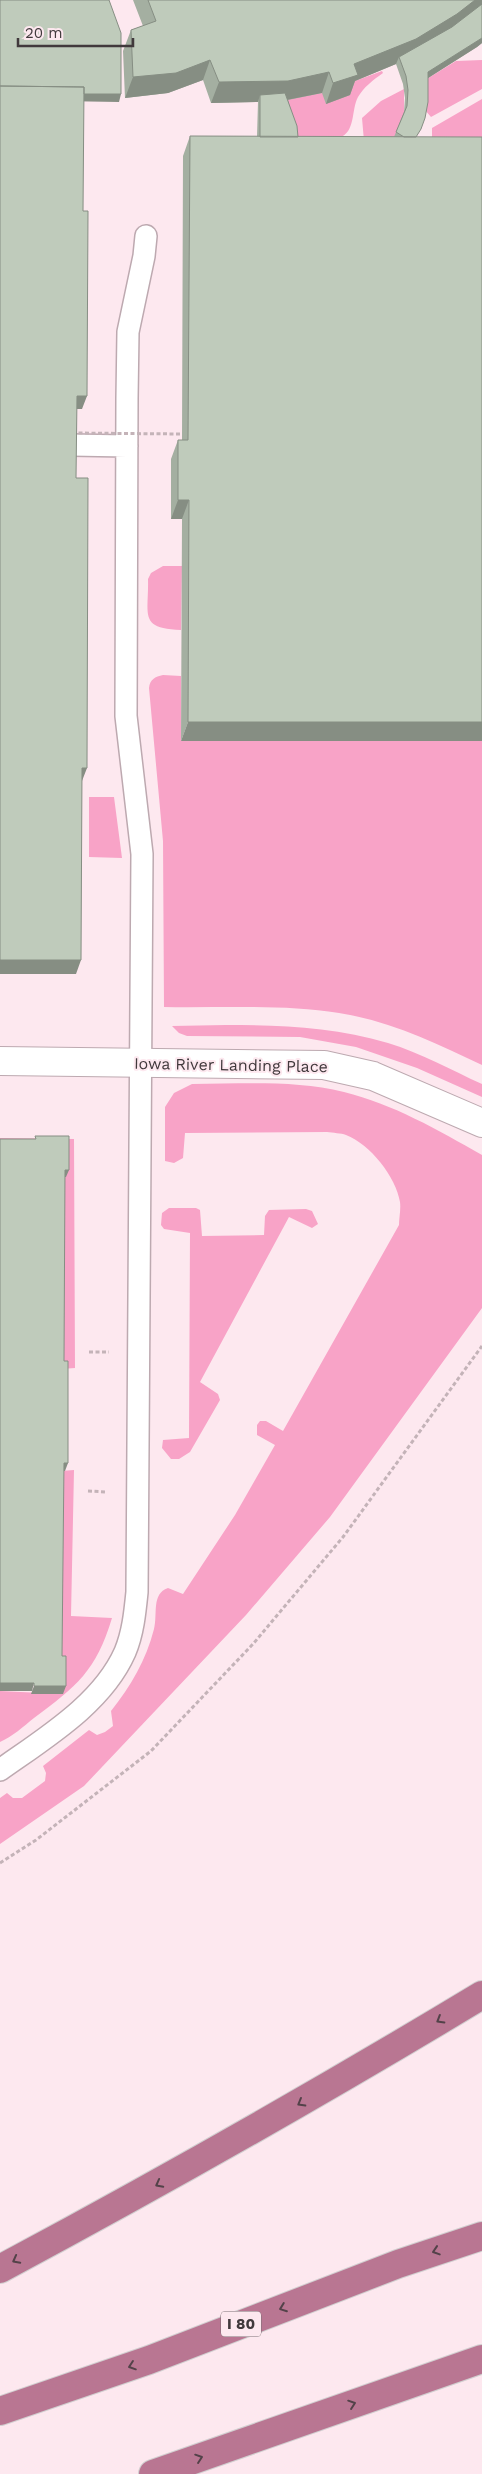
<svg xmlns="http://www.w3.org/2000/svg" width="482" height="2474" font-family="'Work Sans',sans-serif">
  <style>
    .green { fill: #f8a3c7 }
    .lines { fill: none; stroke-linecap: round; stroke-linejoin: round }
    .lane-casing { stroke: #bda9b0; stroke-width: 24 }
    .street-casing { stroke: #bda9b0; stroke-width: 30 }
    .highway-casing { stroke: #d1cfd0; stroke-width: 30 }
    .path { stroke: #c4b3b8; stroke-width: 3; stroke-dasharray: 4 2.5; stroke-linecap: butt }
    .lane { stroke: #fff; stroke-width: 21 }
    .street { stroke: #fff; stroke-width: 28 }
    .highway { stroke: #b97692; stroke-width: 28 }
    .path-bridge { stroke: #c4b3b8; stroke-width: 3; stroke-dasharray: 4 2.5; stroke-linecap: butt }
    .wall { fill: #a4afa1; fill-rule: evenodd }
    .shaded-wall { fill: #868e83 }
    .building { fill: #bfcbbb; stroke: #868e83 }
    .oneway { stroke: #534249 }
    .labels { text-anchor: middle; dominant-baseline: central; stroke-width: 4; stroke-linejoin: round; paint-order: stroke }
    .shield { fill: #fde8ef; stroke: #796e72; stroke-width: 1 }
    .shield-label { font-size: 15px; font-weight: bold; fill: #41393c }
    .street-label { font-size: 16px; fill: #41393c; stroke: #fde8ef }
  </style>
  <rect width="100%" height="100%" fill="#fde8ef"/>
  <path class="green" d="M482 60V89L431 117 425 110V80L456 61Z
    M382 71 383 73C373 80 364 87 358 97 351 110 356 132 339 138 327 142 309 141 296 142L283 100 322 93Z
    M404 89V113L394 139 364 141 362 118 381 101Z
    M482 99V156H432V128Z
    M163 566H182L181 630C138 629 149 614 148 579L151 573Z
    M163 675 181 676V741H482V1065C436 1043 390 1021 339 1013 282 1004 222 1008 164 1007L163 841 149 688C150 679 155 677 163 675Z
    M89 797H114L122 858 89 857Z
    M226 1025C281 1025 334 1027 388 1043 421 1053 451 1070 482 1084V1097L417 1068 356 1047 300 1037 187 1036 179 1033 172 1026Z
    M192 1084C243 1084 295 1080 344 1092 393 1104 438 1130 482 1155V1308L330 1517 246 1615 84 1786 0 1844V1798L7 1793 13 1798H22L45 1781 46 1773 43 1766 89 1730 97 1735 105 1732 113 1726 111 1711C131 1686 146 1660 154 1629 158 1614 151 1594 168 1588L183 1594 235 1515 275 1445 257 1435V1425L260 1421H266L283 1431 399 1225C399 1218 401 1209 400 1202 396 1177 370 1144 346 1135 341 1133 333 1133 327 1132L185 1133 183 1158 174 1163 165 1161V1107L174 1093Z
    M0 1138 74 1139 75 1368 61 1369 0 1147Z
    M169 1208H196L200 1210 202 1236 264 1235 265 1216 269 1210 306 1209 312 1211 318 1224 312 1228 289 1217 200 1382 218 1394 220 1400 190 1452 179 1459H171L162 1448 163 1440 189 1438 190 1233 164 1229 161 1225 162 1213Z
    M74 1470 71 1616 112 1618C96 1671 77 1686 34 1718 24 1726 12 1737 0 1742V1691L63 1694 60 1664 61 1471Z"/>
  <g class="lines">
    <defs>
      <path id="lane" d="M71 445 127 446
        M0 1770C45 1738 102 1704 125 1652 133 1633 135 1612 137 1592L142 854 126 716 127 398 128 332 144 256 146 236"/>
      <path id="street" d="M0 1061 324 1065 373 1076 482 1123"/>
      <path id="highway" d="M0 2269C164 2181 323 2091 482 1995
        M0 2411 149 2360 398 2264 482 2236
        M153 2474 482 2359"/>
    </defs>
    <use href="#lane" class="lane-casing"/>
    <use href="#street" class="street-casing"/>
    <use href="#highway" class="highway-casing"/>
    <path class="path" d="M89 1352H109
      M88 1491 106 1492
      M0 1863 36 1840 151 1751 253 1644 343 1537 482 1346"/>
    <use href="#lane" class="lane"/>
    <use href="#street" class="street"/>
    <use href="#highway" class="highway"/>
    <path class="path-bridge" d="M72 433 182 434"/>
  </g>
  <path class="wall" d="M133 0H482V43L477 47 428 78 181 741 182 519H171V459L178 440H182L183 156 190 136 257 137 258 102 211 103 203 80 168 93 125 98 123 51 131 30 143 26ZM396 64 403 84 405 98 404 112 394 137H298L288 100 322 93 326 104 350 95 355 81Z"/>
  <path class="shaded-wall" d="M475 0H482V9L449 34 399 57 396 64 355 81 350 95 326 104 333 83 354 64Z
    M482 38V43L477 47 425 80 428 72Z
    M210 60 203 80 168 93 125 98 133 77Z
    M329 72 322 93 281 101 260 95 258 102 211 103 219 82Z
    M0 92 121 94 119 102 0 100Z
    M77 396H87L82 409H72Z
    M178 500H189L182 519H171Z
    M188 722H482V741H181Z
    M82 768H87L82 781Z
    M0 960H81L76 974H0Z
    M65 1170H69L66 1177H62Z
    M64 1463H68L65 1471H61Z
    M0 1683H34L32 1691H0Z
    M34 1686H66L63 1694H31Z"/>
  <path class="building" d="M0 0H109L121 33V94H84V87L0 86Z
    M148 0H475L457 14 416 39 354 64 358 75 333 83 329 72 288 81 219 82 210 60 176 73 133 77 131 30 156 21Z
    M482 4V38L428 72V102L425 118 421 129 416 137H404L396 132 407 106 408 90 406 76 399 57 452 27Z
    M0 86 84 87 83 211H88L87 396H77L76 478H88L87 768H82L81 960H0Z
    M285 93 297 126 298 137H260V95Z
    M190 136 482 137V722H188L189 500H178V440H188Z
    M35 1136H69V1170H65L64 1361H68V1463H64L62 1656H66V1686H34V1683H0V1139H36Z"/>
  <defs><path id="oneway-chevron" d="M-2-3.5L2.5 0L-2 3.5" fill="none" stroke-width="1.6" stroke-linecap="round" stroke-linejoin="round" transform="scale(1.25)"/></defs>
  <g class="oneway">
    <use href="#oneway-chevron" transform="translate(440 2020) rotate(149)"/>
    <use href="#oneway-chevron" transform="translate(301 2103) rotate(150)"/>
    <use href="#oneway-chevron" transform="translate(159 2184) rotate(152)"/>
    <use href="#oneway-chevron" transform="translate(436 2251) rotate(162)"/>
    <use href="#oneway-chevron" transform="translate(16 2260) rotate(152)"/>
    <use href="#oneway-chevron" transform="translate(283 2308) rotate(159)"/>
    <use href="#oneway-chevron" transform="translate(132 2366) rotate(161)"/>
    <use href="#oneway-chevron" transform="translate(352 2404) rotate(-19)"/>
    <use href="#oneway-chevron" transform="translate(199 2458) rotate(-19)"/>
  </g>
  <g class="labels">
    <rect class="shield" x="221" y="2311.5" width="40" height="25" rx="4"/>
    <g class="shield-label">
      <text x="241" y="2324">I 80</text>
    </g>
    <g class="street-label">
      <text transform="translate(231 1065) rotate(1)">Iowa River Landing Place</text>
    </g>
  </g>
  <path d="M18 38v8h115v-8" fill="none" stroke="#41393c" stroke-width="2.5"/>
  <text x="25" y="38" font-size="15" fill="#41393c" stroke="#fde8ef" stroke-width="4" paint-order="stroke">20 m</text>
</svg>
